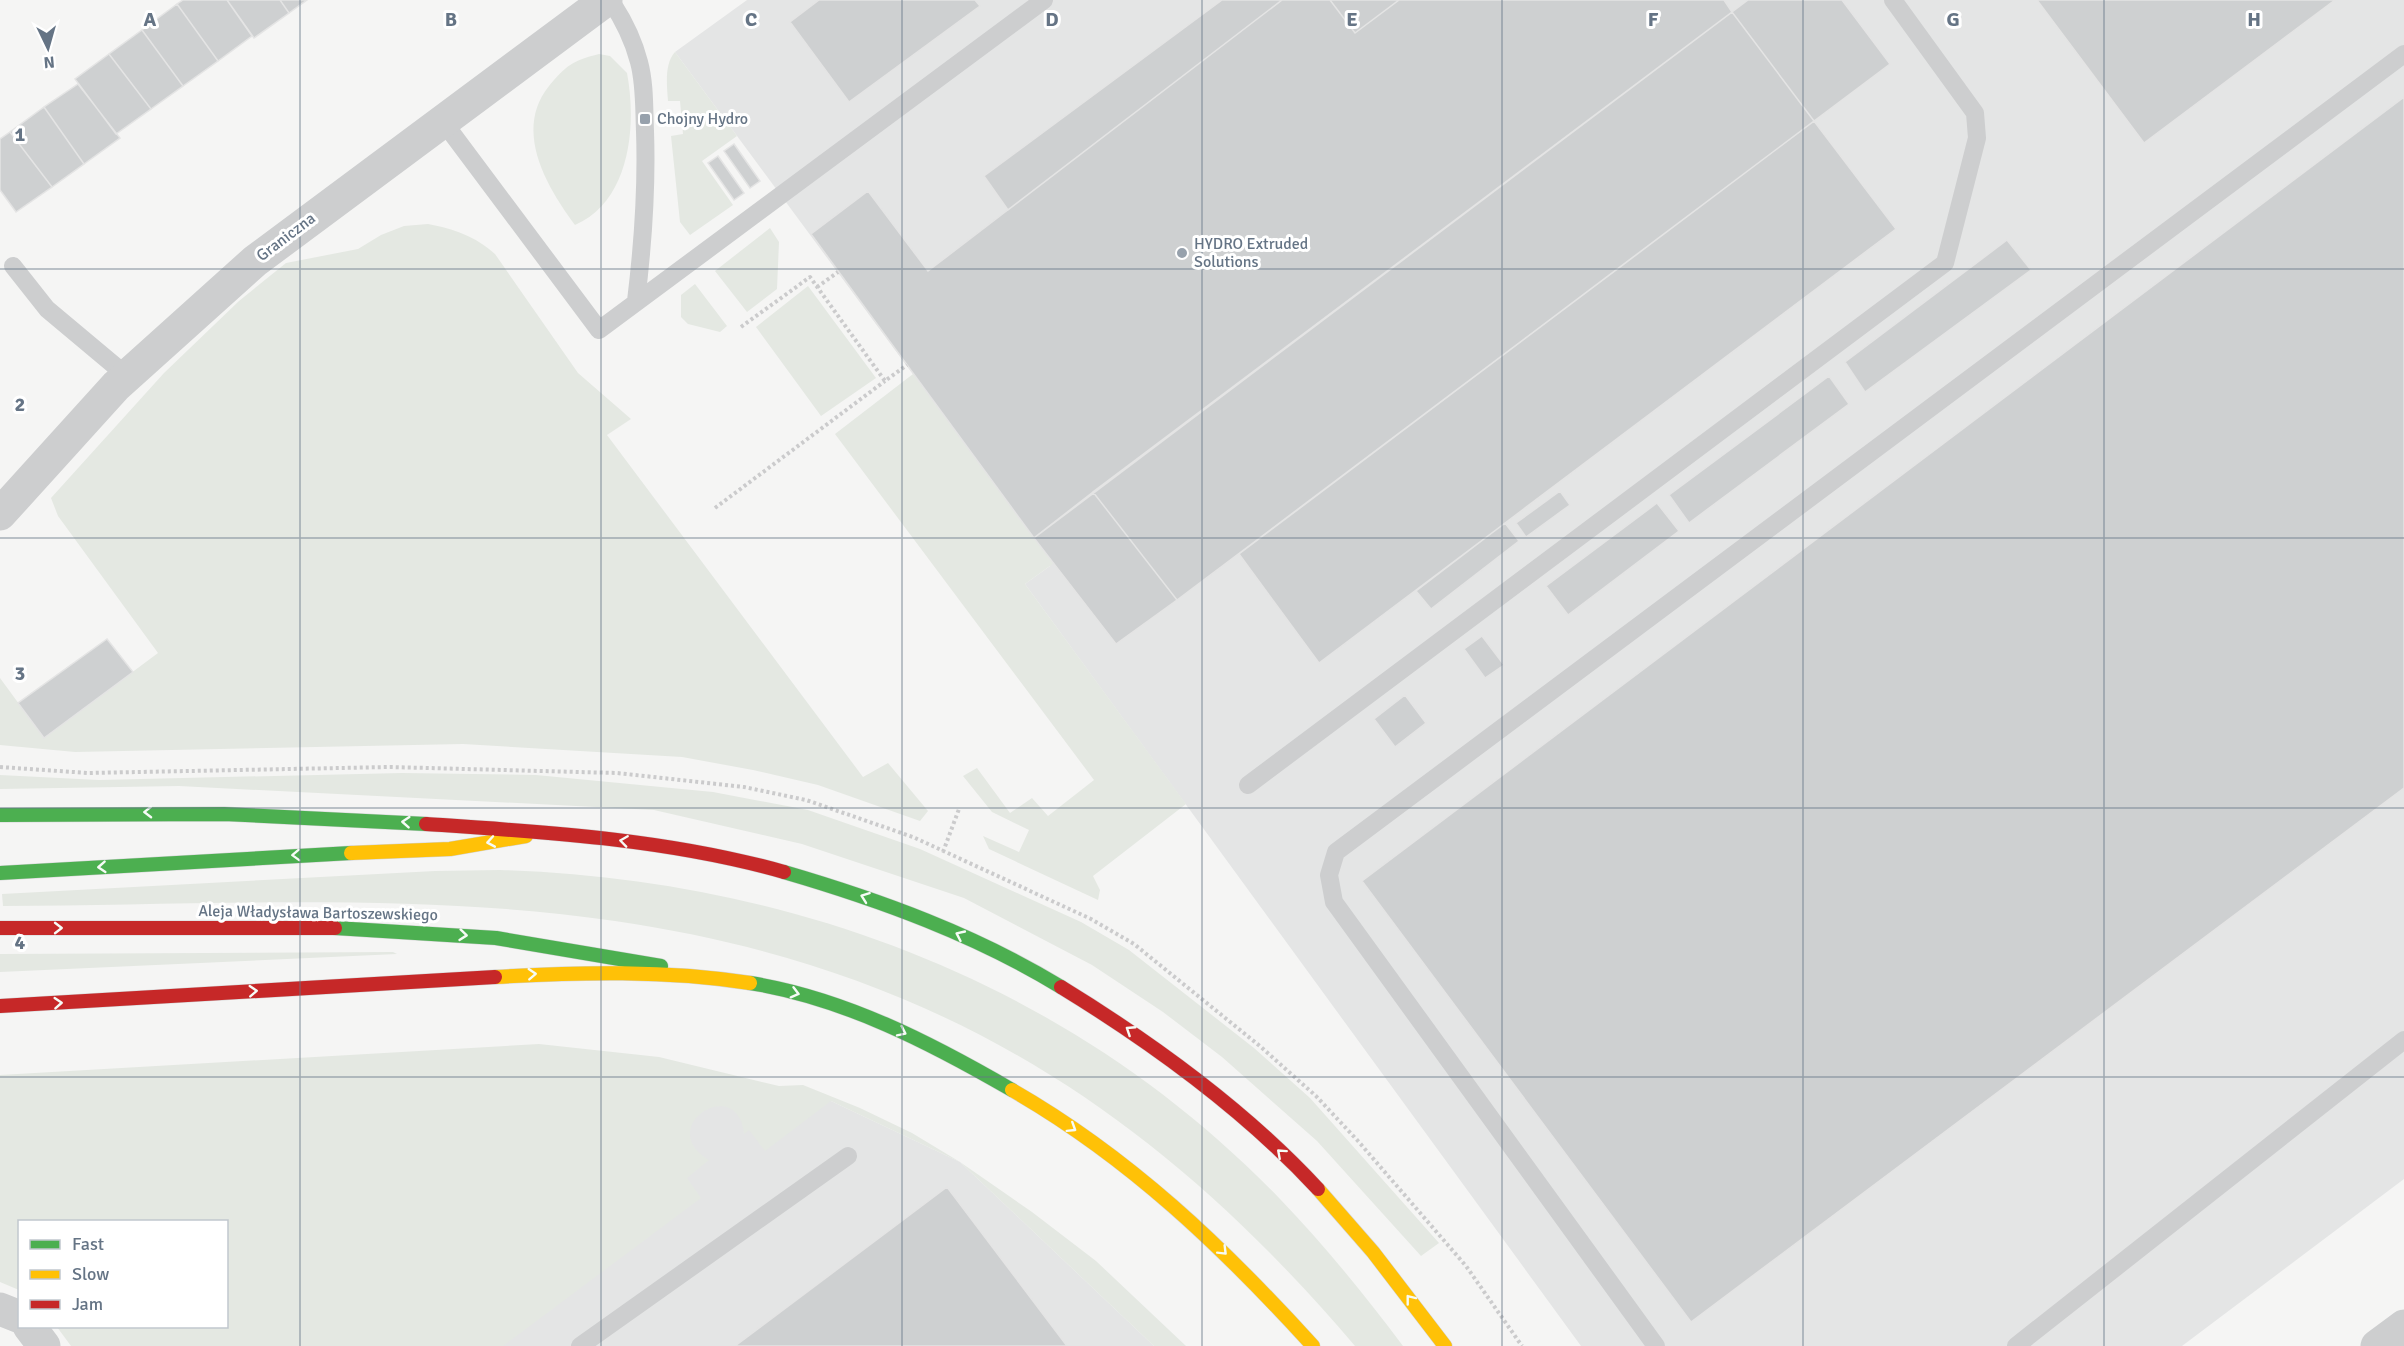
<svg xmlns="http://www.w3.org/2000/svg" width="2404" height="1346" font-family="Signika,sans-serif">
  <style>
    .built { fill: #e4e5e5 }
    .green { fill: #e4e8e2 }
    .building { fill: #ced0d1; stroke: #e4e4e4; stroke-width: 1.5 }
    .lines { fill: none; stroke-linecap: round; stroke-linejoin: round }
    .fast-casing { stroke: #d2d3d4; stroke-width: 15 }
    .slow-casing { stroke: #d2d3d4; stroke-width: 15 }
    .jam-casing { stroke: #d2d3d4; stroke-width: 15 }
    .path { stroke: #cbcbcc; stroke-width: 4; stroke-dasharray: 3 3; stroke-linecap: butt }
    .lane { stroke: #cdcecf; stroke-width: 18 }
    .street { stroke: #cdcecf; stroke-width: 33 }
    .fast { stroke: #4caf50; stroke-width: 14 }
    .slow { stroke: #ffc107; stroke-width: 14 }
    .jam { stroke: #c62828; stroke-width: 14 }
    .oneway { stroke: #f6fbf6 }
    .grid { fill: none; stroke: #657485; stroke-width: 1.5; stroke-opacity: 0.55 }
    .poi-dot { fill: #97a1ac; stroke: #fff; stroke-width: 2 }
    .labels { text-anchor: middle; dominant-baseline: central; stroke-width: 6; stroke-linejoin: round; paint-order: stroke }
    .poi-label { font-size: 16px; fill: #657485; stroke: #fff; text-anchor: start }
    .street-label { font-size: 16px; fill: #657485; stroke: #fff }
    .grid-label { font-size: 20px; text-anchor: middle; font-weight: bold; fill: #657485; stroke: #fff; stroke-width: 6; stroke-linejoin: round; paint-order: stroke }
  </style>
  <rect width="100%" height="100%" fill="#f5f5f4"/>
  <path class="built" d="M747 0H2404V1179L2182 1346H1581L1025 584 1050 566 1034 538 675 52Z
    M831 1101 960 1162 1154 1346H483L660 1104Z"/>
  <path class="green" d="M675 52 737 136 702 161 733 205 690 235 680 222 671 136 683 134 680 101H668C667 86 664 64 675 52Z
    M599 54 610 56 627 73C637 126 630 201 575 225 547 187 513 131 549 86 565 66 574 60 599 54Z
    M428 224C454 229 475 236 495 254L578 373 631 419 607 435 863 777 888 763 928 811 920 821 818 785 753 770 682 757 463 744 75 752 0 745V678L44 738 158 653 58 516 51 498 164 373 239 301 286 263 358 249 381 235 404 226Z
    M770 228 779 242 777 289 747 312 715 271Z
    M695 284 727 326 720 332 688 324 681 317V295Z
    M808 286 876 378 821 416 756 327Z
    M913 374 1054 563 1025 584 1186 804 1093 876 1100 890 1098 900 989 849 983 836 1019 852 1029 830 992 812 963 776 977 768 1010 813 1032 798 1048 816 1094 780 835 434Z
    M402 773 536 775 713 792 808 810 920 849 1081 922 1129 950 1254 1048 1310 1098 1439 1243 1421 1256 1317 1141 1222 1057 1163 1012 1092 965 964 898 802 844 654 810 179 786 0 789V775L99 780Z
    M500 870C793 879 1073 984 1280 1199 1324 1245 1365 1295 1403 1346H1355C1151 1106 930 967 615 921 418 892 202 905 3 906L2 894 435 871Z
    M393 952 397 954 0 972V954Z
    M539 1044 659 1057 779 1086 803 1085 860 1108 912 1133 960 1162 1032 1212 1096 1261 1186 1346H1154L960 1162 831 1101 765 1151 749 1130 744 1134C738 1073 653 1127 709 1160L687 1178 701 1198 503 1346H71L57 1327 226 1326V1222H20L19 1290 0 1282V1075Z"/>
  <path class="building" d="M183 0H227L252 36 218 61 177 4Z
    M227 0H280L289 13 254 38Z
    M280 0H307L289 13Z
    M819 0H975L980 6 849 102 790 22Z
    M1222 0H1282L1008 210 984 176Z
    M1282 0H1330L1355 33 1399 0H1724L1732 12 1034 538 811 234 868 191 928 271Z
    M1330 0H1399L1355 33Z
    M1748 0H1842L1890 64 1814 121 1732 12Z
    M2037 0H2335L2144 143Z
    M177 4 218 61 183 86 142 30Z
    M1732 12 1814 121 1177 600 1093 492Z
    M142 30 183 86 151 109 109 54Z
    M109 54 151 109 116 134 75 79Z
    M78 84 120 138 84 164 44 107Z
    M2404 97V788L1691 1322 1362 881Z
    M44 107 84 164 52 187 10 132Z
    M1814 121 1896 229 1319 663 1239 554Z
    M10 132 52 187 16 212 0 190V139Z
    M734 144 760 181 750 188 724 151Z
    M718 156 744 193 734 200 708 163Z
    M2007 240 2031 270 1865 392 1845 362Z
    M1829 376 1849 404 1689 523 1669 495Z
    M1560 491 1570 505 1526 537 1516 523Z
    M1093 492 1177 600 1116 644 1034 538Z
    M1657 503 1679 531 1568 615 1546 586Z
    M1505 523 1519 541 1431 609 1416 591Z
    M1482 636 1504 665 1485 678 1464 649Z
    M107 639 133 672 44 738 18 703Z
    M1405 695 1426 723 1395 747 1374 719Z
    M947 1187 1067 1346H735Z"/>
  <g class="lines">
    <defs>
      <path id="fast" d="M0 815 224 814 426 824
        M784 872C880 900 976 935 1061 987
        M0 873 351 853
        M335 928 496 938 661 966
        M750 983C844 998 931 1043 1012 1090"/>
      <path id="slow" d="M351 853 450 849 526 836
        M495 977C580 972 666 970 750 983
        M1012 1090C1129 1157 1223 1247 1313 1346
        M1318 1189 1373 1252 1445 1346"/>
      <path id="jam" d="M426 824C545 832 668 839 784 872
        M0 928H335
        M1061 987C1154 1044 1244 1109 1318 1189
        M0 1006 495 977"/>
    </defs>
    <use href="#fast" class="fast-casing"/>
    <use href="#slow" class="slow-casing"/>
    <use href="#jam" class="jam-casing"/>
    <path class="path" d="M817 287 838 272
      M741 327 810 277 885 381 907 365
      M715 508 885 381
      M0 767 88 773 390 767 617 773 744 787 806 800 913 837 1091 919 1134 944 1261 1047 1316 1096 1358 1141 1466 1266 1522 1346
      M943 852 959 809"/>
    <path class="lane" d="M610 0C623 19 633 39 639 62 645 84 644 109 645 131 647 188 643 244 636 301
      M442 120 599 330 1044 0
      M13 266 47 309 127 376
      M1248 785 1945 263 1977 138 1975 113 1893 0
      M580 1346 848 1156
      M1656 1346 1334 902 1329 875 1336 852 2404 54
      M2016 1346 2404 1040"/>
    <path class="street" d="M0 514 116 386 255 261 606 0
      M0 1309 20 1317
      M29 1326 44 1346
      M2377 1346 2404 1326"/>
    <use href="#fast" class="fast"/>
    <use href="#slow" class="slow"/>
    <use href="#jam" class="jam"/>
  </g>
  <defs><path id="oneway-chevron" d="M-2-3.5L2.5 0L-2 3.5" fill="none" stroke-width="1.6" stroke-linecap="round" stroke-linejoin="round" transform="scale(1.5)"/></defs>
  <g class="oneway">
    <use href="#oneway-chevron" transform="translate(148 812) rotate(179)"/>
    <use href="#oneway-chevron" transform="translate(406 822) rotate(-176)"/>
    <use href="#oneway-chevron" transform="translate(624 841) rotate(-172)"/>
    <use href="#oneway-chevron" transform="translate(491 842) rotate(170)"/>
    <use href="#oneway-chevron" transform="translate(296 855) rotate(178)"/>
    <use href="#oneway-chevron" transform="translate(102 867) rotate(176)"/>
    <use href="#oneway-chevron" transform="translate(865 897) rotate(-160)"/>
    <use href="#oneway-chevron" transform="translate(58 928)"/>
    <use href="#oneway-chevron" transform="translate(463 935) rotate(6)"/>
    <use href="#oneway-chevron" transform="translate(960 935) rotate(-155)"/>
    <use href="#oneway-chevron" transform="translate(532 974) rotate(-3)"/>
    <use href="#oneway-chevron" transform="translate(253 991) rotate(-3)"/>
    <use href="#oneway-chevron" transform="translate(795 993) rotate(15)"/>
    <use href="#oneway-chevron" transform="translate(58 1003) rotate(-4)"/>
    <use href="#oneway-chevron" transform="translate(1130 1030) rotate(-147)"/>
    <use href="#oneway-chevron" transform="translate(902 1032) rotate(26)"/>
    <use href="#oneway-chevron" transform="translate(1072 1128) rotate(32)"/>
    <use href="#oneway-chevron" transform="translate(1281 1153) rotate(-138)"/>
    <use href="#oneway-chevron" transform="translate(1223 1251) rotate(45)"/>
    <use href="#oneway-chevron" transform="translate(1410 1299) rotate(-128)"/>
  </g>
  <path class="grid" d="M300 0V1346M601 0V1346M902 0V1346M1202 0V1346M1502 0V1346M1803 0V1346M2104 0V1346M0 269H2404M0 538H2404M0 808H2404M0 1077H2404"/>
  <g class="poi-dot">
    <rect x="639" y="113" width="12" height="12" rx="3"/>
    <circle cx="1182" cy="253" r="6"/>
  </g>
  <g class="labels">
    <g class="poi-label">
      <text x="657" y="119">Chojny Hydro</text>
      <text x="1194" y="244">HYDRO Extruded<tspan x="1194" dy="18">Solutions</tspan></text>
    </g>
    <g class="street-label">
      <text transform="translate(286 237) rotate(-37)">Graniczna</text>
      <text transform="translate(318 913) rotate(1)">Aleja Władysława Bartoszewskiego</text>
    </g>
  </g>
  <g class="grid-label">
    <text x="150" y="26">A</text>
    <text x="451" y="26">B</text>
    <text x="751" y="26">C</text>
    <text x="1052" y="26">D</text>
    <text x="1352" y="26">E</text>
    <text x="1653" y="26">F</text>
    <text x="1953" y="26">G</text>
    <text x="2254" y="26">H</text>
    <text x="20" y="141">1</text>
    <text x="20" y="411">2</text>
    <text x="20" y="680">3</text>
    <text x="20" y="949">4</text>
  </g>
  <rect x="18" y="1220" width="210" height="108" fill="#ffffff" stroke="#c1c7ce" stroke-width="1.5"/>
  <rect x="30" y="1240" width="30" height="9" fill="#4caf50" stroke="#c1c7ce" stroke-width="1.5"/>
  <text x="72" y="1250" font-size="18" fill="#657485">Fast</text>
  <rect x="30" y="1270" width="30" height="9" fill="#ffc107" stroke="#c1c7ce" stroke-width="1.5"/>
  <text x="72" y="1280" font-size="18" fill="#657485">Slow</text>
  <rect x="30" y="1300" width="30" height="9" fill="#c62828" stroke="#c1c7ce" stroke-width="1.5"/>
  <text x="72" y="1310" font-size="18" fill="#657485">Jam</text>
  <g transform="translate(48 48) rotate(175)" stroke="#ffffff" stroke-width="4.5" paint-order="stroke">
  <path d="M0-4.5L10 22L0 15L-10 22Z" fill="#657485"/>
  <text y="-9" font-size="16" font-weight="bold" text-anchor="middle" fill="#657485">N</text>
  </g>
</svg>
